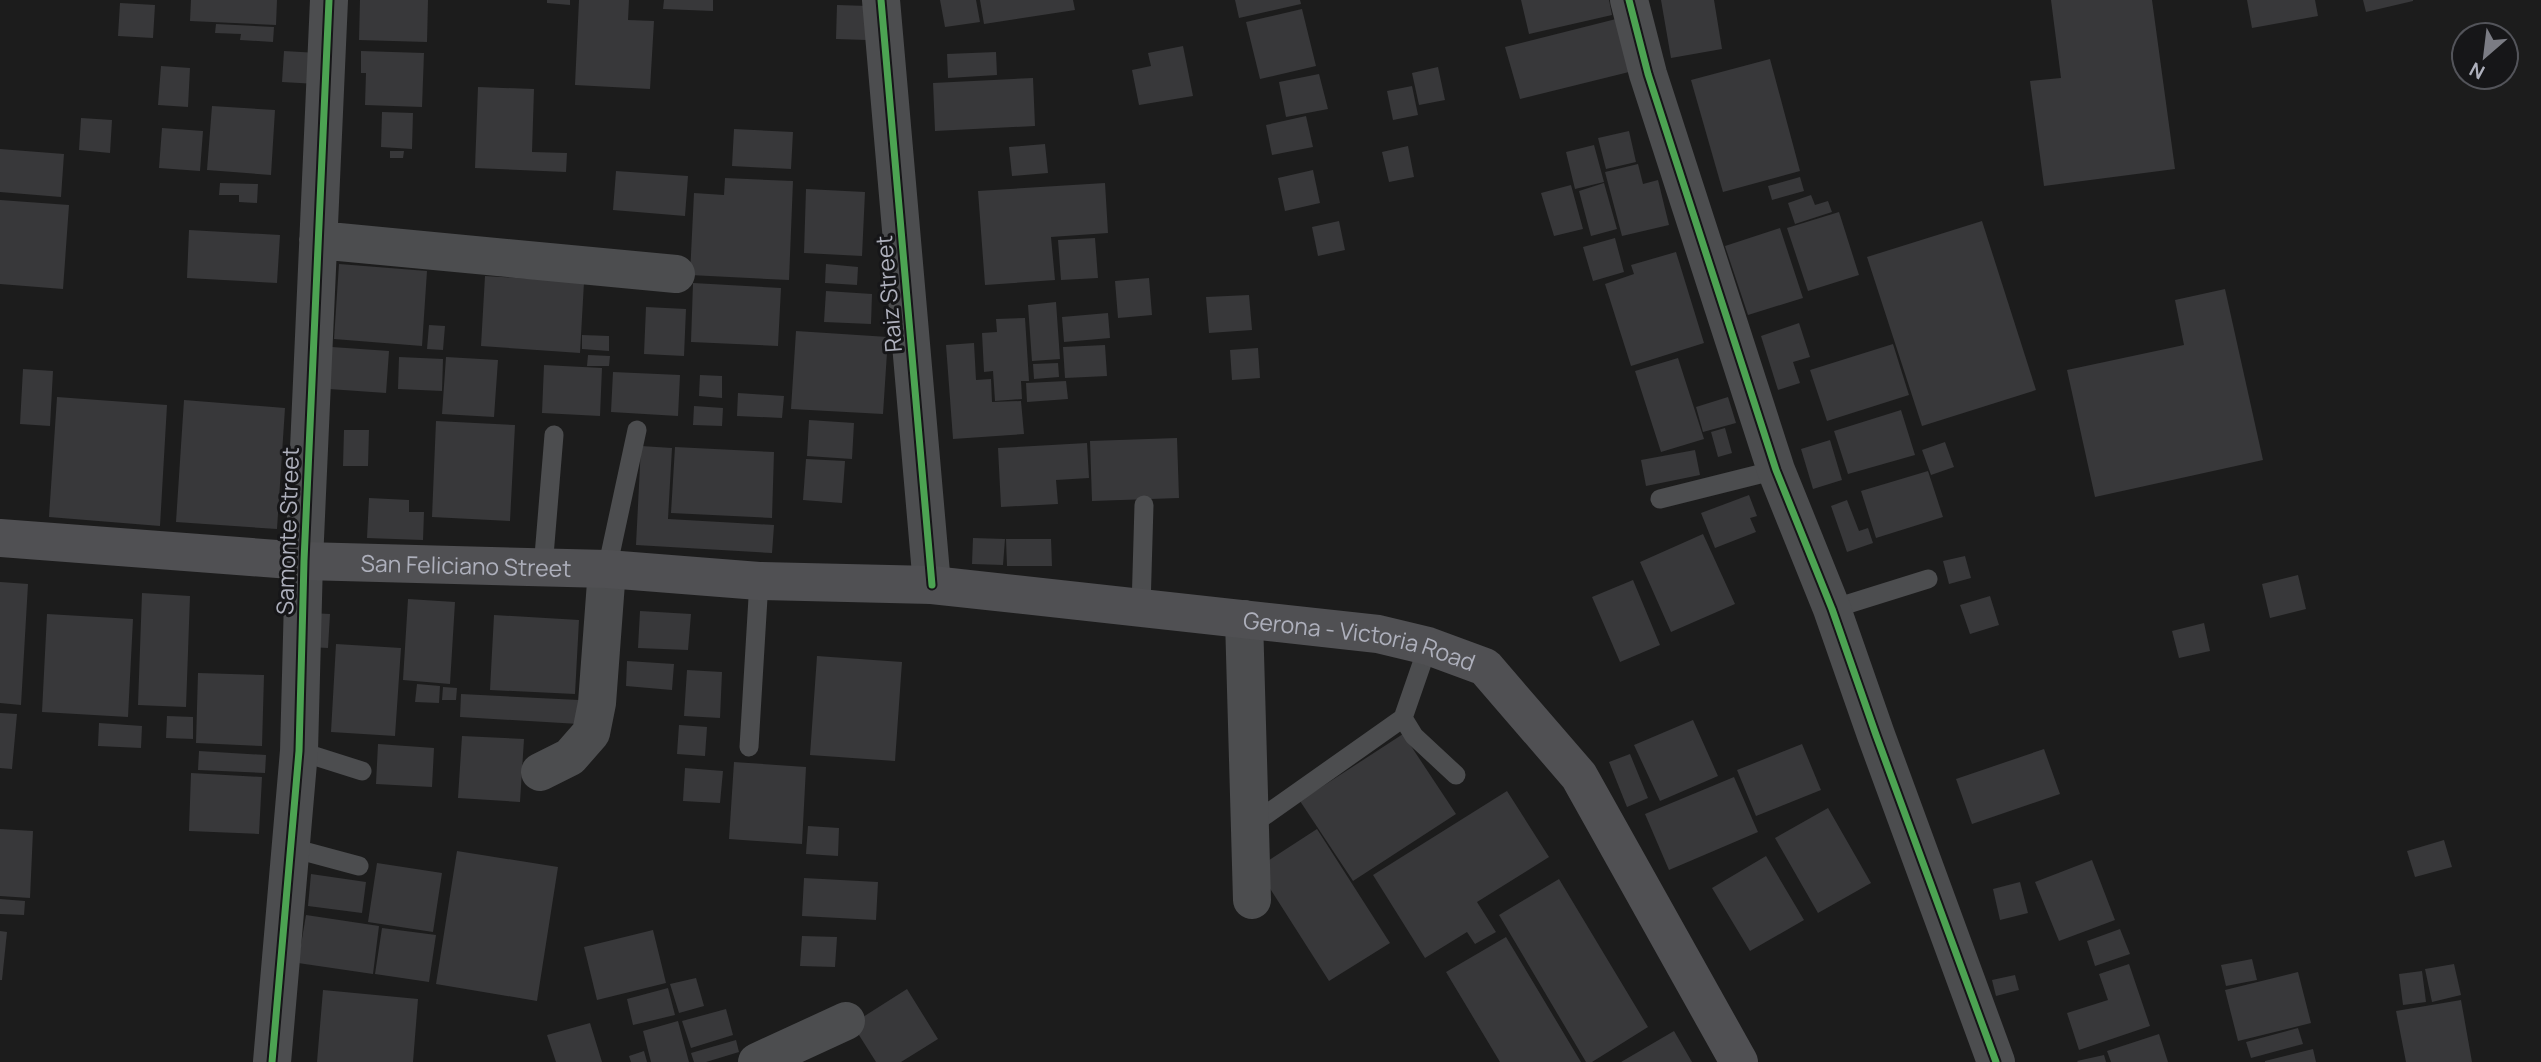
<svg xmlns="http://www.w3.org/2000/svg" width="2541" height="1062" font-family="Manrope,sans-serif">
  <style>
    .building { fill: #38383a }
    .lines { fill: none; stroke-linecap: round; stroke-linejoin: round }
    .lane { stroke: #4c4d4f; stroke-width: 19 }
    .street { stroke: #4c4d4f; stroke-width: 38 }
    .secondary { stroke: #505053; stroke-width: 38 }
    .cycleway-casing { stroke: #161618; stroke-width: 11 }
    .cycleway { stroke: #4ca352; stroke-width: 7 }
    .labels { text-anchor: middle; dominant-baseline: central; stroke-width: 6; stroke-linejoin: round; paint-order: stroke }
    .street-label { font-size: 23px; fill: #aeb0bc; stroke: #161618 }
  </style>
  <rect width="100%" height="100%" fill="#1c1c1c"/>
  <path class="building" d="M191 0H277L276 25 190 21Z
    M360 0H428L427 42 359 40Z
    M547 0H570V5L547 3Z
    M579 0H629L628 20 654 21 650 89 575 85Z
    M664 0H713V11L663 9Z
    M940 0H976L980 22 945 27Z
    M980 0H1073L1075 10 984 24Z
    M1235 0H1300L1301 4 1239 18Z
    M1521 0H1609L1612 15 1529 34Z
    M1661 0H1714L1722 49 1671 58Z
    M2051 0H2152L2175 169 2044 186 2030 81 2061 78Z
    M2247 0H2315L2318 16 2252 28Z
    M2363 0H2413V1L2366 12Z
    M120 3 155 5 153 38 118 36Z
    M837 5 868 6 867 40 836 39Z
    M1302 9 1316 66 1260 79 1246 22Z
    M1620 18 1629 72 1520 99 1505 47Z
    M216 24 274 27 273 42 240 40 241 34 215 33Z
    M1183 46 1193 96 1139 105 1132 70 1151 66 1148 53Z
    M284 51 318 53 317 84 282 82Z
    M361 51 424 53 422 107 365 105 366 73H361Z
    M996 52 997 75 948 78 947 54Z
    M1770 59 1800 171 1723 192 1691 80Z
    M161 66 190 68 188 107 158 105Z
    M1438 67 1445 100 1419 105 1412 73Z
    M1319 74 1328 109 1286 117 1279 82Z
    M1033 78 1035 126 935 131 933 83Z
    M1412 86 1418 115 1393 120 1387 91Z
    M478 87 534 89 532 152 567 153 566 172 475 168Z
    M212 106 275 110 271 175 207 170Z
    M382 112 413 113 412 149 381 147Z
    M1306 116 1313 147 1272 155 1266 125Z
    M81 118 112 120 110 153 79 150Z
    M162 128 203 131 200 171 159 168Z
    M734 129 793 132 791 169 732 166Z
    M1629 131 1636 162 1606 169 1598 138Z
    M1045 144 1048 173 1012 176 1009 147Z
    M1594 145 1604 182 1575 189 1566 152Z
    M1408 146 1414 177 1389 182 1382 152Z
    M0 149 64 154 61 197 0 192Z
    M390 151H404L403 158H390Z
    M1638 164 1643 184 1658 180 1669 225 1622 236 1605 172Z
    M1313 170 1320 203 1285 211 1278 178Z
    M616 171 688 176 685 216 613 210Z
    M1800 177 1804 191 1772 200 1768 186Z
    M725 178 793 181 789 280 690 275 694 193 724 195Z
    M220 183 258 184 257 203 239 202V195H219Z
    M1105 183 1108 233 1051 237 1055 280 985 285 978 191Z
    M1604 183 1617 229 1591 236 1579 191Z
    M1571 185 1583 229 1554 236 1541 193Z
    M806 189 865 192 862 256 804 253Z
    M1811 195 1815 205 1828 201 1832 212 1795 224 1788 203Z
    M0 200 69 205 63 289 0 284Z
    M1839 212 1859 275 1808 291 1787 228Z
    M1339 221 1345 250 1318 256 1312 227Z
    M1982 221 2036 390 1922 426 1867 257Z
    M1780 228 1803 298 1748 315 1725 246Z
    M189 230 280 235 277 283 187 278Z
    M1095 238 1098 278 1061 280 1058 240Z
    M1615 238 1624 272 1593 281 1583 247Z
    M1676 252 1704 343 1631 366 1605 284 1634 274 1631 265Z
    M339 264 427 271 422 346 334 339Z
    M826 264 858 267 857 285 825 283Z
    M485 276 584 282 580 353 481 346Z
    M1149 278 1152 315 1118 318 1115 281Z
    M693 283 781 288 778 346 691 342Z
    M2225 289 2263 460 2095 497 2067 370 2184 345 2175 300Z
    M826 291 872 294 871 324 824 322Z
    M1249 295 1252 330 1209 333 1206 297Z
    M1056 302 1060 359 1032 361 1028 305Z
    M646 307 686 309 684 356 644 354Z
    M1108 313 1110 338 1064 342 1062 317Z
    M1025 318 1029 381H1021L1022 399 995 401 993 371 984 372 982 333 997 332 996 319Z
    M1799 323 1810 357 1793 362 1800 383 1778 390 1761 336Z
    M429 325 445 326 443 350 427 349Z
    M796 331 888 337 883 414 791 409Z
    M582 335 609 336V351L582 349Z
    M974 343 976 380 991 379 992 402 1021 401 1024 434 953 439 946 345Z
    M1893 344 1909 395 1827 421 1810 370Z
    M1105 345 1107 376 1065 378 1063 347Z
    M332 347 389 351 386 393 329 389Z
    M1258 348 1260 378 1232 380 1230 350Z
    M588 355 610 356 609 366H587Z
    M399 357 443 359 442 391 398 389Z
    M446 357 498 360 494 417 442 414Z
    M1678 358 1704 439 1661 452 1635 371Z
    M1058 363 1059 377 1034 379 1033 364Z
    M544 365 602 368 600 416 542 413Z
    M23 369 53 371 50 426 20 424Z
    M613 372 680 375 678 416 611 412Z
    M700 375 722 376V398L699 396Z
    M1066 381 1068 399 1027 402 1026 383Z
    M738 393 784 396 782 418 737 416Z
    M57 397 167 405 160 526 49 517Z
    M1728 397 1736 423 1703 432 1696 407Z
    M184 400 285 408 277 529 176 522Z
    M694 406 723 408 722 426 693 425Z
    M1901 410 1915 455 1848 474 1834 431Z
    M809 420 854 423 852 459 807 456Z
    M436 421 515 425 510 521 432 517Z
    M1725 428 1732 453 1718 457 1711 432Z
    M344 430H369L368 466H343Z
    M1177 438 1179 498 1092 501 1090 441Z
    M1830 440 1842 480 1813 489 1801 449Z
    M1945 442 1954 467 1931 475 1922 450Z
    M1087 443 1089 478 1056 480 1058 504 1001 507 998 448Z
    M641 446 672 448 668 519 774 525 772 553 636 545Z
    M675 447 774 452 772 518 671 513Z
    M1695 450 1700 475 1646 486 1641 460Z
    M806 459 845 461 842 503 803 500Z
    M1928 471 1943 517 1876 538 1861 491Z
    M1749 495 1757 516 1750 518 1756 532 1715 548 1701 513Z
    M369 498 409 500V512H424L423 540 367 538Z
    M1847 500 1859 531 1868 528 1873 543 1847 552 1831 506Z
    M1703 534 1735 604 1671 632 1640 562Z
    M973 538 1005 539 1003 565 972 564Z
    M1006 539H1051L1052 566H1007Z
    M1965 556 1971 578 1949 584 1943 561Z
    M2298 575 2306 609 2270 618 2262 584Z
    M1633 580 1660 645 1620 662 1592 597Z
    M0 582 28 584 21 705 0 703Z
    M142 593 190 596 186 707 138 705Z
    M1990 596 1999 625 1970 634 1960 605Z
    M408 599 455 602 450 684 403 680Z
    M640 611 691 614 688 650 638 648Z
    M310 613 330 614 328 648 309 647Z
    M47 614 133 619 128 717 42 712Z
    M494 615 579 620 575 694 490 690Z
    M2204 623 2210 651 2179 658 2172 631Z
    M336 644 401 648 395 736 331 732Z
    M817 656 902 662 895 761 810 755Z
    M627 661 674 664 672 690 626 686Z
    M687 670 722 672 720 718 684 716Z
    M198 673 264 675 262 746 196 743Z
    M417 684 440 686 439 703 415 702Z
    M443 687 457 688 456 700H442Z
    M461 694 579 700V724L460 717Z
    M0 713 17 714 12 769 0 768Z
    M167 716 193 717V739L166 738Z
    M1693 720 1718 776 1660 801 1634 745Z
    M99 723 142 726 141 748 98 746Z
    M679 725 707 727 705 756 677 754Z
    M1403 734 1456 814 1353 881 1300 801Z
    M462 736 524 739 520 802 458 798Z
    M378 744 434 748 432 787 376 784Z
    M1802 744 1821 790 1756 816 1737 770Z
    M2044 749 2060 794 1972 824 1956 779Z
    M199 751 266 755 265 773 198 770Z
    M1630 754 1648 798 1627 807 1609 762Z
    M734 762 806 767 802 844 729 839Z
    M685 768 723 771 720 803 683 801Z
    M191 773 262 777 259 834 189 831Z
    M1734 777 1758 832 1669 870 1645 814Z
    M1507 791 1549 857 1477 902 1496 932 1475 944 1467 932 1425 958 1373 875Z
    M1828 808 1871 883 1818 913 1775 838Z
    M808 826 839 828 838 856 806 854Z
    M0 829 33 831 30 898 0 896Z
    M1317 829 1390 943 1329 981 1257 868Z
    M2444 840 2452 867 2415 877 2407 851Z
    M457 851 558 867 537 1001 436 984Z
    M1766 856 1804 920 1750 951 1712 888Z
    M2092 860 2115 920 2059 941 2035 882Z
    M377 863 442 873 433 932 368 922Z
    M311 874 366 882 362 913 308 906Z
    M804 878 878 882 876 920 802 916Z
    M1559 879 1648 1027 1592 1062H1586L1499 915Z
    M2020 882 2028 913 2000 920 1993 889Z
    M0 899 25 901 24 915 0 914Z
    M306 915 379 926 373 974 298 963Z
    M382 928 436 935 429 982 375 974Z
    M2120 929 2130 954 2095 966 2087 941Z
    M653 930 666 983 597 1000 584 947Z
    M0 931 7 932 2 980H0Z
    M802 936 837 937 835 967 800 966Z
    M1506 937 1581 1062H1500L1446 972Z
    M2252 959 2257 980 2226 986 2221 965Z
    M2129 964 2150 1026 2079 1050 2067 1013 2108 1000 2099 974Z
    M2454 964 2461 995 2432 1002 2425 969Z
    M2422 971 2426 1002 2403 1005 2399 974Z
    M2298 972 2311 1023 2238 1041 2225 990Z
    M2015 975 2019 990 1996 996 1992 980Z
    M696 978 704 1006 679 1013 670 984Z
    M668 988 675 1015 633 1025 627 999Z
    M907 989 938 1039 901 1062H876L852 1024Z
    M323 990 418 999 413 1062H317Z
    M2461 1000 2472 1062H2406L2396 1011Z
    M726 1009 733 1035 691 1048 682 1021Z
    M678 1021 689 1062H651L643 1031Z
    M590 1023 602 1062H556L547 1035Z
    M2298 1028 2303 1044 2251 1058 2246 1042Z
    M1674 1031 1692 1062H1621Z
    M2159 1034 2168 1062H2111L2107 1051Z
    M736 1040 739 1052 706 1062H694L691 1053Z
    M2313 1049 2316 1062H2265V1061Z
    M644 1051 647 1062H631L629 1056Z
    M2104 1055 2106 1062H2078L2077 1061Z"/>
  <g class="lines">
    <path class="lane" d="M1660 499 1776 470
      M543 568 554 435
      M607 569 637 430
      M1141 608 1144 505
      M1832 609 1928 579
      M1428 646 1403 718 1414 736 1456 775
      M749 747 759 581
      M299 751 362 771
      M1250 826 1403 718
      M292 848 359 866"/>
    <path class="street" d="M881 0 932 585
      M1629 0 1648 74 1776 470 1832 609 1876 735 1996 1062
      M318 240 676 274
      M1244 619 1252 900
      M540 772 570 757 591 733 597 703 607 569
      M272 1062 299 751 304 561 329 0
      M757 1062 846 1021"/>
    <path class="secondary" id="s1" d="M0 538 304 561 607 569 759 581 932 585 1378 634 1428 646 1485 667 1579 776 1739 1062"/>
    <defs>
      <path id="cycleway" d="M881 0 932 585
        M1629 0 1648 74 1776 470 1832 609 1876 735 1996 1062
        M272 1062 299 751 304 561 329 0"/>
    </defs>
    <use href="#cycleway" class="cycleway-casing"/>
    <use href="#cycleway" class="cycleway"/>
  </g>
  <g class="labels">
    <g class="street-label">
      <text transform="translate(888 294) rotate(-95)">Raiz Street</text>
      <text transform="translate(287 531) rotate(-88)">Samonte Street</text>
      <text stroke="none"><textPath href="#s1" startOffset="467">San Feliciano Street</textPath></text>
      <text stroke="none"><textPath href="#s1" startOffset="1365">Gerona - Victoria Road</textPath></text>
    </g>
  </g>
  <g transform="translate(2485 56) rotate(208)"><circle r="33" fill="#161618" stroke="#53545a" stroke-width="2"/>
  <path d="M0-5L12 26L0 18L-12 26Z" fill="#7b7c84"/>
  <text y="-10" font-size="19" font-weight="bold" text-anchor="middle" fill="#aeb0bc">N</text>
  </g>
</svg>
